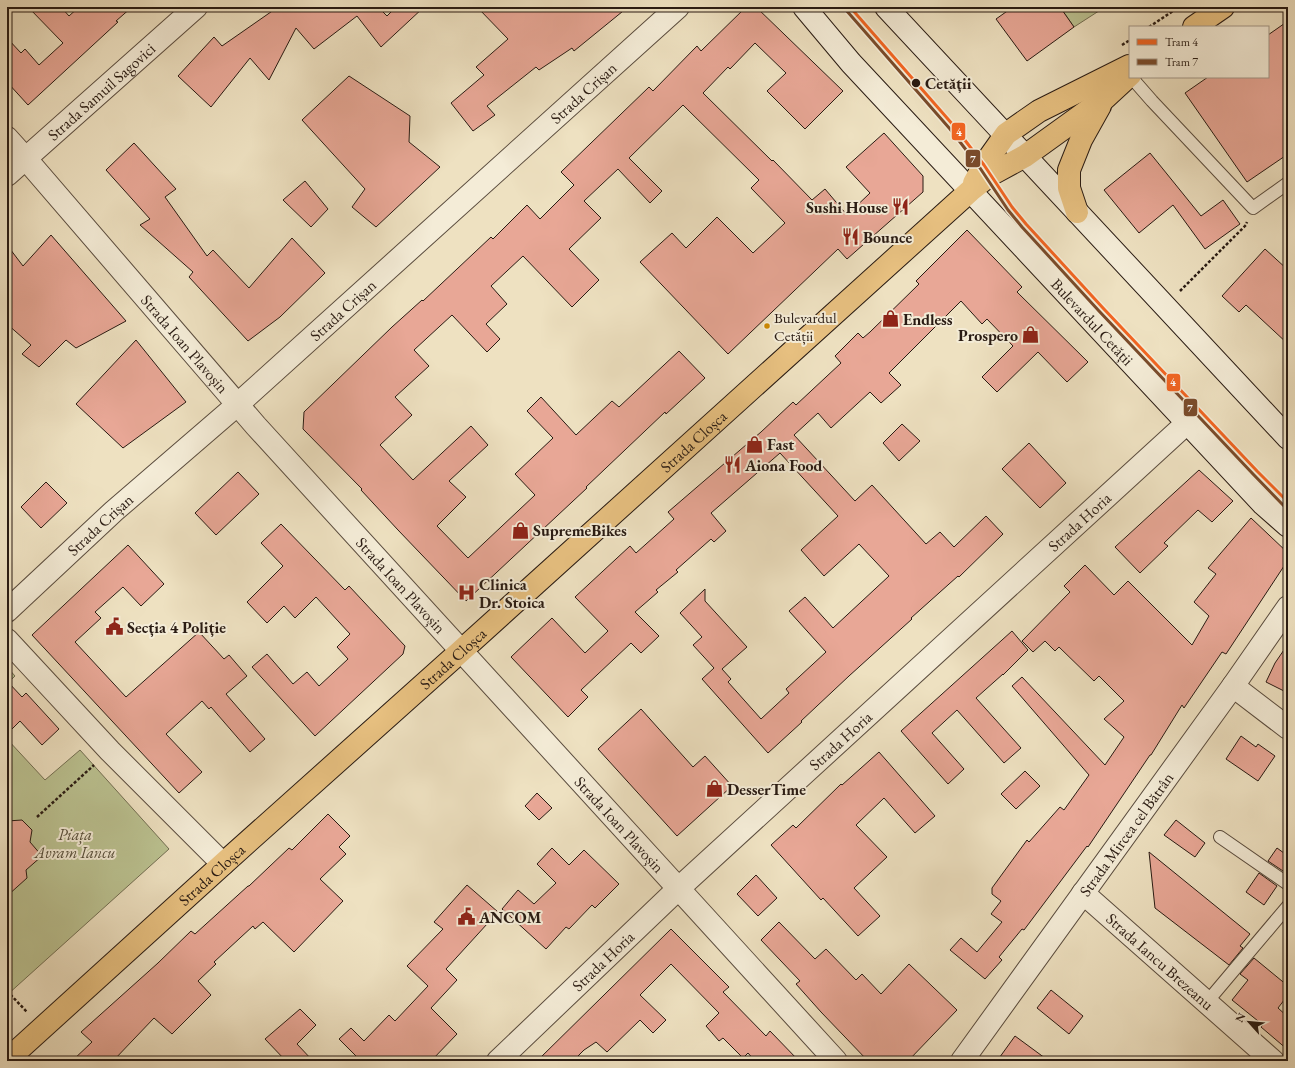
<svg xmlns="http://www.w3.org/2000/svg" width="1295" height="1068" font-family="'EB Garamond',serif">
  <style>
    .green { fill: #bbc291; stroke: #726e52 }
    .building { fill: #e8a796; stroke: #291b13 }
    .lines { fill: none; stroke-linecap: round; stroke-linejoin: round }
    .lane-casing { stroke: #5a4c3e; stroke-width: 14 }
    .street-casing { stroke: #5a4c3e; stroke-width: 24 }
    .secondary-casing { stroke: #291b13; stroke-width: 24 }
    .primary-casing { stroke: #291b13; stroke-width: 24 }
    .path { stroke: #291b13; stroke-width: 2.5; stroke-dasharray: 3 2; stroke-linecap: butt }
    .lane { stroke: #f4ecd7; stroke-width: 12 }
    .street { stroke: #f4ecd7; stroke-width: 22 }
    .secondary { stroke: #f4ecd7; stroke-width: 22 }
    .primary { stroke: #e7c080; stroke-width: 22 }
    .tram-1-casing { stroke: #f4ecd7; stroke-width: 6 }
    .tram-2-casing { stroke: #f4ecd7; stroke-width: 6 }
    .tram-1 { stroke: #f26522; stroke-width: 3 }
    .tram-2 { stroke: #7a4b2a; stroke-width: 3 }
    .stop-dot { fill: #291b13; stroke: #f4ecd7; stroke-width: 1.5 }
    .bus-dot { fill: #ce8a04; stroke: #f4ecd7; stroke-width: 1.5 }
    .labels { text-anchor: middle; dominant-baseline: central; stroke-width: 4; stroke-linejoin: round; paint-order: stroke }
    .bus-label { font-size: 15px; fill: #291b13; stroke: #f4ecd7; text-anchor: start }
    .stop-label { font-size: 16px; font-weight: bold; fill: #291b13; stroke: #f4ecd7; text-anchor: start }
    .street-label { font-size: 16px; fill: #291b13; stroke: #f4ecd7 }
    .poi-label { font-size: 16px; font-weight: bold; fill: #291b13; stroke: #f4ecd7; text-anchor: start }
    .park-label { font-size: 16px; font-style: italic; fill: #554d39; stroke: #f4ecd7 }
    .line-badge { stroke: #f4ecd7; stroke-width: 1.5 }
    .badge-label { font-size: 11px; text-anchor: middle; font-weight: bold; fill: #fff }
  </style>
  <rect width="100%" height="100%" fill="#eee1c1"/>
  <filter id="stains"><feTurbulence type="fractalNoise" baseFrequency=".005" numOctaves="4"/><feColorMatrix values="0 0 0 0 .2 0 0 0 0 .09 0 0 0 0 .02 0 0 0 .5 -.17"/></filter>
  <radialGradient id="worn" r=".72"><stop offset=".6" stop-color="#630" stop-opacity="0"/><stop offset="1" stop-color="#630" stop-opacity=".3"/></radialGradient>
  <path class="green" d="M1060 7H1105L1074 27Z
    M7 667 15 676 7 684Z
    M7 739 45 780 80 750 169 849 7 995Z"/>
  <path class="building" d="M28 7H61L69 16 79 7H132L116 21 118 22 28 105 7 82V38L21 53 25 49 39 65 63 43Z
    M278 7H378L387 16 396 7H424L381 47 357 16 314 49 296 28 269 80 250 58 211 107 178 76 214 37 222 46Z
    M477 7H628L574 51 572 48 539 70 536 67 487 106 495 115 473 131 451 103 484 75 476 67 508 39Z
    M746 7H756L843 91 805 129 767 91 786 73 755 43 730 69 728 67 703 93 772 161 773 160 812 200 825 189 847 215 870 193 846 167 884 133 923 176V192L847 259 838 249 728 354 640 262 672 233 686 248 717 217 753 253 785 223 751 188 759 180 683 105 629 158 662 191 650 203 618 169 584 201 601 218 569 249 599 280 572 307 523 256 491 286 507 304 486 324 500 339 487 352 452 315 414 350 429 366 395 397 412 415 380 445 413 480 471 426 488 445 449 481 466 497 437 526 468 558 535 495 515 474 553 438 527 411 541 397 576 435 612 401 619 407 679 351 705 378 666 414 665 412 586 487 587 488 466 601 398 530 361 490 362 489 303 429 304 412 392 327 422 300 423 301 491 237 493 239 527 205 540 219 574 185 561 172 649 87 653 91 697 46 701 51Z
    M1013 7H1060L1074 27 1027 61 996 19Z
    M1288 21V154L1247 182 1185 93 1208 77H1268V35Z
    M349 76 410 116 409 142 440 167 376 227 352 207 365 189 302 120Z
    M134 143 176 189 165 197 207 256 213 250 249 288 292 238 325 273 280 317 248 341 189 277 193 272 140 225 150 219 106 170Z
    M1150 153 1201 216 1223 200 1240 224 1205 249 1173 205 1139 233 1104 190Z
    M305 181 328 209 311 227 283 200Z
    M967 230 1022 287 1017 292 1088 362 1067 382 1038 352 997 392 982 377 1013 346 987 319 982 324 961 301 889 373 901 385 881 403 870 392 831 428 818 413 794 435 855 501 872 485 926 544 940 532 954 547 986 516 1003 534 959 577 958 576 911 618 912 619 849 676 801 721 802 722 768 753 702 679 714 668 693 645 702 637 680 613 705 589V601L747 647 722 669 731 679 728 682 761 719 789 693 786 689 826 652 789 611 805 597 833 628 889 576 859 544 824 576 801 550 838 516 780 453 711 513 726 531 714 542 711 539 676 570 678 572 656 590 658 592 635 612 659 636 641 653 631 643 581 690 588 697 568 717 511 657 552 618 585 653 608 631 575 597 630 546 636 553 674 519 668 512 761 432 793 402 796 405 841 363 835 356 858 333 863 338 870 332 919 284 916 281Z
    M51 235 126 321 76 348 66 340 39 367 22 354 31 345 7 324V245L23 266Z
    M1265 249 1288 270V344L1246 305 1239 312 1222 296Z
    M136 340 186 402 123 448 76 404Z
    M902 424 920 441 899 461 883 443Z
    M1029 443 1066 483 1040 508 1002 469Z
    M1199 470 1233 501 1212 522 1198 510 1164 543 1168 546 1140 573 1115 547Z
    M238 472 259 494 216 535 195 513Z
    M46 482 67 503 41 528 21 507Z
    M1251 518 1288 553V560L1226 654 1222 652 1184 708 1182 705 1151 755H1150L1088 847 1087 846 1024 930 1022 929 999 957 1002 960 985 979 950 950 961 938 977 952 1002 922 991 914 1001 901 992 894V888L1027 840 1029 842 1060 807 1064 810 1089 775 1012 686 1022 677 1105 765 1124 737 1104 719 1124 701 1099 676 1094 681 1059 647 1055 651 1045 641 1033 652 1022 641 1070 592 1064 586 1085 565 1114 595 1128 581 1192 645 1209 616 1194 602 1216 574 1208 568Z
    M281 524 345 590 349 586 405 646 403 654 315 736 252 667 267 654 293 684 307 672 319 686 348 659 337 647 350 634 316 597 295 618 284 606 267 623 247 602 283 566 261 543Z
    M128 545 164 584 141 606 123 587 95 612 101 618 75 642 126 697 199 632 224 659 229 655 247 676 226 694 265 739 250 752 211 707 209 709 202 701 166 734 202 772 179 793 32 635Z
    M1012 631 1028 650 1003 675V674L976 698 1021 748 1004 763 957 710 932 733 964 769 948 784 901 731Z
    M1288 644V693L1266 682 1275 663Z
    M7 681 22 697 26 693 59 729 42 745 20 721 7 734Z
    M641 709 693 767 705 756 732 786 677 836 598 749Z
    M1241 736 1256 747 1258 744 1275 756 1258 781 1226 759Z
    M879 752 935 816 915 833 884 798 856 825 887 857 854 888 880 916 858 936 823 898 821 900 771 845 793 825 796 828 841 784 842 785Z
    M1025 771 1040 786 1016 809 1001 794Z
    M537 793 552 808 539 820 525 806Z
    M328 814 350 836 339 847 346 854 320 879 343 901 294 952 263 922 255 929 253 926 214 962 216 964 198 981 211 995 172 1034 154 1018 113 1061H72L92 1042 81 1032 158 963 191 931 195 934 248 886H249L289 848 292 850Z
    M22 820 32 830 30 842 42 856 26 870 27 878 7 896V821Z
    M1176 820 1205 843 1195 857 1164 835Z
    M552 848 569 865 584 850 619 884 595 908 592 905 569 929 566 927 546 949 502 909 518 890 534 904 556 883 537 864Z
    M1277 848 1288 856V869L1286 873 1268 861Z
    M1149 852 1250 934 1240 946 1243 948 1229 965 1155 908Z
    M1259 873 1277 886 1264 905 1246 892Z
    M756 875 777 898 758 916 737 894Z
    M467 885 498 912 446 969 457 980 431 1008 457 1034 431 1061H361L339 1039 351 1028 364 1041 389 1015 395 1021 428 986 407 966 443 929 434 922Z
    M779 922 815 959 826 949 856 980 862 974 881 994 909 964 957 1010 908 1061H868L821 1012 796 984 800 981 761 940Z
    M671 929 729 987 723 992 766 1036 770 1031 799 1061H755L748 1053 743 1058 723 1038 719 1041 706 1026 719 1013 671 964 640 995 666 1020 653 1033 640 1020 607 1052 596 1042 584 1050 573 1061H537Z
    M1254 958 1288 986V995L1278 1008 1288 1017V1050L1261 1027 1263 1025 1232 1000 1248 980 1240 974Z
    M1051 990 1083 1016 1069 1034 1037 1008Z
    M300 1009 316 1025 297 1044 313 1061H286L265 1039Z
    M1015 1036 1049 1061H997Z"/>
  <g class="lines">
    <defs>
      <path id="lane" d="M1131 77 1152 101 1253 208 1288 183
        M1220 837 1288 884
        M1207 1002 1288 906"/>
      <g id="street">
        <path id="s1" d="M7 138 26 159 256 426 836 1061"/>
        <path id="s2" d="M7 175 196 7"/>
        <path id="s3" d="M7 611 114 511 237 405 678 7"/>
        <path d="M7 640 110 751 223 864"/>
        <path d="M1233 686 1288 728"/>
        <path id="s4" d="M1083 893 1273 1061"/>
        <path id="s5" d="M498 1061 679 888 1187 423"/>
        <path id="s6" d="M962 1061 1233 686 1288 607"/>
      </g>
      <g id="secondary">
        <path id="s7" d="M804 7 851 63 1263 504 1288 526"/>
        <path d="M886 7 1288 438"/>
      </g>
      <g id="primary">
        <path d="M1194 27 1223 7"/>
        <path d="M974 183 984 165 1006 134 1039 111 1129 66"/>
        <path d="M1077 212 1069 188V170L1081 140 1100 106"/>
        <path id="s8" d="M7 1060 223 864 461 651 970 191 990 175 1025 156 1104 99 1130 75"/>
      </g>
    </defs>
    <use href="#lane" class="lane-casing"/>
    <use href="#street" class="street-casing"/>
    <use href="#secondary" class="secondary-casing"/>
    <use href="#primary" class="primary-casing"/>
    <path class="path" d="M1121 7 1122 10
      M1149 27 1179 7
      M1122 45 1130 40
      M1180 291 1246 225 1247 222
      M37 817 94 765
      M7 991 27 1012"/>
    <use href="#lane" class="lane"/>
    <use href="#street" class="street"/>
    <use href="#secondary" class="secondary"/>
    <use href="#primary" class="primary"/>
    <defs>
      <path id="tram-1" d="M850 7 954 126 984 165 1012 207 1026 224 1103 308 1257 471 1288 502"/>
      <path id="tram-2" d="M846 10 950 129 980 168 1008 210 1022 227 1099 311 1253 474 1284 506"/>
    </defs>
    <use href="#tram-1" class="tram-1-casing"/>
    <use href="#tram-2" class="tram-2-casing"/>
    <use href="#tram-1" class="tram-1"/>
    <use href="#tram-2" class="tram-2"/>
  </g>
  <defs>
    <symbol id="restaurant-bare" viewBox="-9 -9 18 18"><path d="M-5-6h1v4h1v-4h1v4h1v-4h1v5L-1.5 .5V6h-2V.5L-5-1ZM5-6V6H3V1.5H1.5Q1.5-4 5-6Z" fill="#8f2418" stroke="#f4ecd7" stroke-width="2.5" paint-order="stroke"/></symbol>
    <symbol id="shop-bare" viewBox="-9 -9 18 18"><path d="M-5-2.5h2.3a2.7 3.5 0 0 1 5.4 0H5L5.5 6h-11ZM-1.5-2.5h3a1.5 2.3 0 0 0-3 0Z" fill="#8f2418" stroke="#f4ecd7" stroke-width="2.5" paint-order="stroke"/></symbol>
    <symbol id="hospital-bare" viewBox="-9 -9 18 18"><path d="M-5-5h3v3.5h4V-5h3V5h-3V1.5h-4V5h-3Z" fill="#8f2418" stroke="#f4ecd7" stroke-width="2.5" paint-order="stroke"/></symbol>
    <symbol id="civic-bare" viewBox="-9 -9 18 18"><path d="M-.6-6.5H3V-4.5H.6V-3L4-1V1h2V6H-6V1h2V-1L-.6-3ZM-1.2 2.5V6h2.4V2.5Z" fill="#8f2418" stroke="#f4ecd7" stroke-width="2.5" paint-order="stroke"/></symbol>
  </defs>
  <g fill-rule="evenodd">
    <use href="#restaurant-bare" x="888" y="194" width="25" height="25"/>
    <use href="#restaurant-bare" x="838" y="224" width="25" height="25"/>
    <use href="#shop-bare" x="878" y="306" width="25" height="25"/>
    <use href="#shop-bare" x="1018" y="322" width="25" height="25"/>
    <use href="#shop-bare" x="742" y="432" width="25" height="25"/>
    <use href="#restaurant-bare" x="720" y="452" width="25" height="25"/>
    <use href="#shop-bare" x="508" y="518" width="25" height="25"/>
    <use href="#hospital-bare" x="454" y="580" width="25" height="25"/>
    <use href="#civic-bare" x="102" y="614" width="25" height="25"/>
    <use href="#shop-bare" x="702" y="776" width="25" height="25"/>
    <use href="#civic-bare" x="454" y="904" width="25" height="25"/>
  </g>
  <circle class="stop-dot" cx="916" cy="83" r="5"/>
  <circle class="bus-dot" cx="767" cy="326" r="3.5"/>
  <g class="labels">
    <g class="bus-label">
      <text x="774" y="317">Bulevardul<tspan x="774" dy="18">Cetății</tspan></text>
    </g>
    <g class="stop-label">
      <text x="925" y="83">Cetății</text>
    </g>
    <g class="street-label">
      <text stroke="none"><textPath href="#s2" startOffset="126">Strada Samuil Sagovici</textPath></text>
      <text stroke="none"><textPath href="#s3" startOffset="775">Strada Crișan</textPath></text>
      <text stroke="none"><textPath href="#s3" startOffset="451">Strada Crișan</textPath></text>
      <text stroke="none"><textPath href="#s7" startOffset="427">Bulevardul Cetății</textPath></text>
      <text stroke="none"><textPath href="#s1" startOffset="272">Strada Ioan Plavoșin</textPath></text>
      <text stroke="none"><textPath href="#s8" startOffset="924">Strada Cloșca</textPath></text>
      <text stroke="none"><textPath href="#s5" startOffset="793">Strada Horia</textPath></text>
      <text stroke="none"><textPath href="#s3" startOffset="127">Strada Crișan</textPath></text>
      <text stroke="none"><textPath href="#s1" startOffset="596">Strada Ioan Plavoșin</textPath></text>
      <text stroke="none"><textPath href="#s8" startOffset="600">Strada Cloșca</textPath></text>
      <text stroke="none"><textPath href="#s5" startOffset="469">Strada Horia</textPath></text>
      <text stroke="none"><textPath href="#s1" startOffset="920">Strada Ioan Plavoșin</textPath></text>
      <text stroke="none"><textPath href="#s6" startOffset="280">Strada Mircea cel Bătrân</textPath></text>
      <text stroke="none"><textPath href="#s8" startOffset="276">Strada Cloșca</textPath></text>
      <text stroke="none"><textPath href="#s5" startOffset="145">Strada Horia</textPath></text>
      <text stroke="none"><textPath href="#s4" startOffset="103">Strada Iancu Brezeanu</textPath></text>
    </g>
    <g class="poi-label">
      <text x="888" y="207" text-anchor="end">Sushi House</text>
      <text x="863" y="237">Bounce</text>
      <text x="903" y="319">Endless</text>
      <text x="1018" y="335" text-anchor="end">Prospero</text>
      <text x="767" y="444">Fast</text>
      <text x="745" y="465">Aiona Food</text>
      <text x="533" y="530">SupremeBikes</text>
      <text x="479" y="584">Clinica<tspan x="479" dy="18">Dr. Stoica</tspan></text>
      <text x="127" y="627">Secția 4 Poliție</text>
      <text x="727" y="789">DesserTime</text>
      <text x="479" y="917">ANCOM</text>
    </g>
    <g class="park-label">
      <text x="75" y="834">Piața<tspan x="75" dy="18">Avram Iancu</tspan></text>
    </g>
  </g>
  <g class="line-badge">
    <rect x="951" y="122" width="15" height="19" rx="4" fill="#f26522"/>
    <rect x="965" y="149" width="16" height="19" rx="4" fill="#7a4b2a"/>
    <rect x="1166" y="373" width="15" height="19" rx="4" fill="#f26522"/>
    <rect x="1183" y="398" width="15" height="19" rx="4" fill="#7a4b2a"/>
  </g>
  <g class="badge-label">
    <text x="959" y="136">4</text>
    <text x="973" y="163">7</text>
    <text x="1173" y="386">4</text>
    <text x="1190" y="412">7</text>
  </g>
  <rect width="1295" height="1068" fill="none" stroke="#eee1c1" stroke-width="24"/>
  <rect x="8" y="8" width="1279" height="1052" fill="none" stroke="#291b13" stroke-width="2"/>
  <rect x="12" y="12" width="1271" height="1044" fill="none" stroke="#291b13"/>
  <rect x="1129" y="26" width="140" height="52" fill="#f4ecd7" stroke="#a39889"/>
  <rect x="1137" y="39" width="20" height="6" fill="#f26522" stroke="#a39889"/>
  <text x="1165" y="46" font-size="12" fill="#291b13">Tram 4</text>
  <rect x="1137" y="59" width="20" height="6" fill="#7a4b2a" stroke="#a39889"/>
  <text x="1165" y="66" font-size="12" fill="#291b13">Tram 7</text>
  <g transform="translate(1249 1022) rotate(297)" stroke="#f4ecd7" stroke-width="3" paint-order="stroke">
  <path d="M0-3L7 15L0 10L-7 15Z" fill="#291b13"/>
  <text y="-6" font-size="11" font-weight="bold" text-anchor="middle" fill="#291b13">N</text>
  </g>
  <rect width="100%" height="100%" filter="url(#stains)"/>
  <rect width="100%" height="100%" fill="url(#worn)"/>
</svg>
